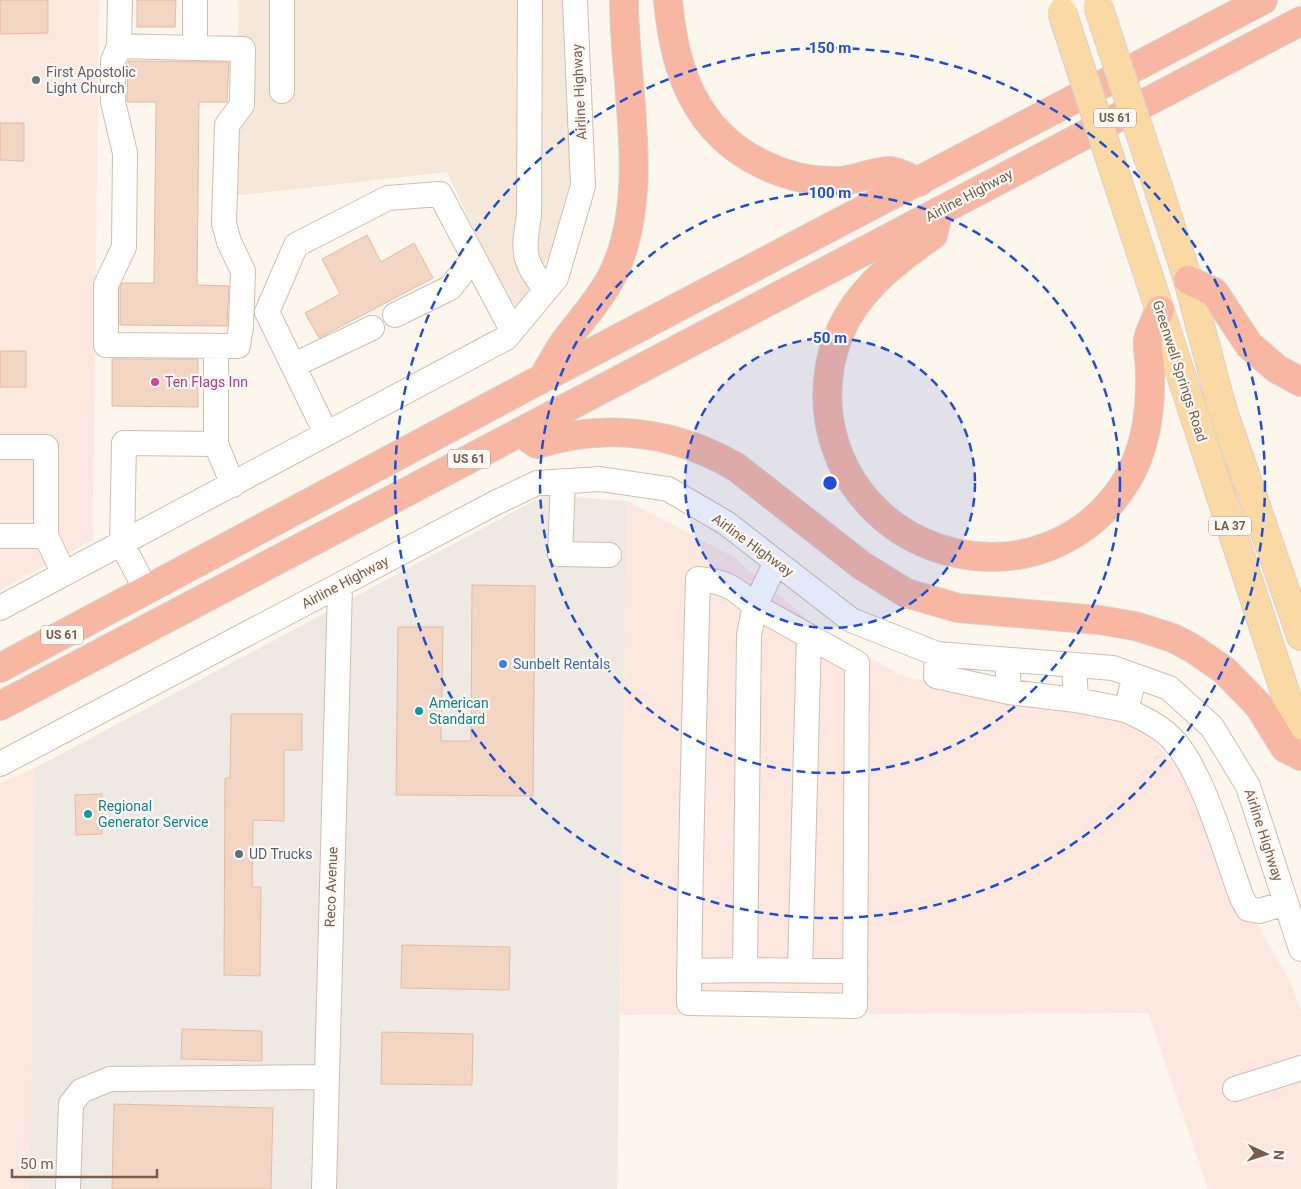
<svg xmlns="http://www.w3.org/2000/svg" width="1301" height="1189" font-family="Roboto,sans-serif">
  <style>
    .residential { fill: #f5e8da }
    .commercial { fill: #fde8e0 }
    .industrial { fill: #efe9e4 }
    .building { fill: #f3d5c3; stroke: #e6bba3 }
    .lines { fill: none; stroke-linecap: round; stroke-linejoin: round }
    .minor-casing { stroke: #d1beb0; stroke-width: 26 }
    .major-casing { stroke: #dad1cd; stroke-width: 30 }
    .highway-casing { stroke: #dad1cd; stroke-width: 30 }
    .minor { stroke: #fff; stroke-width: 24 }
    .major { stroke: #fbd9a5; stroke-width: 28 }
    .highway { stroke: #f7b7a3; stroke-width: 28 }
    .major-bridge-casing { stroke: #dad1cd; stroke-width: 30; stroke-linecap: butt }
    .major-bridge { stroke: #fbd9a5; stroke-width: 28 }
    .ring { fill: none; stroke: #1d4ed8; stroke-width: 2.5; stroke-dasharray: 9 6 }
    .worship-dot { fill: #6b7280; stroke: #fffaf3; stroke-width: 2 }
    .hotel-dot { fill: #d1479c; stroke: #fffaf3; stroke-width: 2 }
    .shop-dot { fill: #3f7fe0; stroke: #fffaf3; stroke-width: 2 }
    .culture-dot { fill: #0f9aa8; stroke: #fffaf3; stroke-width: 2 }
    .service-dot { fill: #5c6f8a; stroke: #fffaf3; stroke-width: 2 }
    .labels { text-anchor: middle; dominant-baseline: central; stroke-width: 4.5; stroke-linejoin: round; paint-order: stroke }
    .shield { fill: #fffaf3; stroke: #a28b7f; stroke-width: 1 }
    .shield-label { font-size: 12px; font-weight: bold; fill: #7a5c4d }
    .worship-label { font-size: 14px; fill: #5b616d; stroke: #fffaf3; text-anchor: start }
    .street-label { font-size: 14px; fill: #7a5c4d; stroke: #fffaf3 }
    .hotel-label { font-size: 14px; fill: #b23c85; stroke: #fffaf3; text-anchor: start }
    .shop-label { font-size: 14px; fill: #366cbe; stroke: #fffaf3; text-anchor: start }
    .culture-label { font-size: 14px; fill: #0d838f; stroke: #fffaf3; text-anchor: start }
    .service-label { font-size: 14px; fill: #4e5e75; stroke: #fffaf3; text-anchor: start }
    .centre { fill: #1d4ed8; stroke: #fffaf3; stroke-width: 2.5 }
    .ring-label { font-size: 15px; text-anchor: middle; font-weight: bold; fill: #1d4ed8; stroke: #fffaf3; stroke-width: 4.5; stroke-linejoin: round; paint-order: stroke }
  </style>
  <rect width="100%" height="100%" fill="#fdf6ec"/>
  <path class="residential" d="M239 0H569L573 176 551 252 514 315 447 172 234 196Z"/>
  <path class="commercial" d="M0 0H99L93 540 0 590Z
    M627 501 732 556 820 630 907 678 1126 710 1206 800 1248 909 1290 981 1301 1011V1189H1208L1148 1013 620 1015Z
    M48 762 37 1189H0V783Z"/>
  <path class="industrial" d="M545 495 627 501 617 1189H30L35 768Z"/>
  <path class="building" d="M0 0H48V33L0 34Z
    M137 0H176L175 27H137Z
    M128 61 229 62 227 102H199L197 285 229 286 227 326 120 325V288L122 283H154L156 102H127Z
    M0 123H24V161L0 160Z
    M367 235 381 262 414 243 433 278 319 338 305 313 340 294 322 259Z
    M0 351H26V387H0Z
    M112 359H198V407L112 406Z
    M472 585 535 586 533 796 396 795 398 627H443L441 741H471Z
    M231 714H302V750H284V821L253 820 252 887H261L260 976 224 975 225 778H230Z
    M102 794V834L76 835 75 795Z
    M402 945 510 947 509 990 401 988Z
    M182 1029 262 1031V1061L181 1059Z
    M382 1032 473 1034 472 1085 381 1084Z
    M114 1104 273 1108 271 1189H112Z"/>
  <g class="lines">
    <defs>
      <path id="minor" d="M120 0 119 46 113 61V102L125 153 124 247 106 285V345L238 346 241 326 243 271 229 242 224 223 227 125 242 105 243 49 195 48V0
        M282 0V91
        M530 0 529 215C523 251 522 261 546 290
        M119 46 195 48
        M395 315 450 288 473 259
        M294 365 372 328
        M326 433 267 312 296 245 388 198 440 194 512 330
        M216 444 233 485
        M0 447H46V536H0
        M563 481 560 554 609 555
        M46 536 64 574
        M146 590 122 544 124 443 216 444V346
        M0 608 506 338 556 278 583 186 575 0
        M937 654 936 676 1009 692
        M1007 660 1009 692 1076 700
        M1074 665 1076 700 1126 710
        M1135 676 1126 710C1143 718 1162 727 1174 741 1203 772 1226 856 1242 898L1248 909 1259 911 1286 903
        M0 764 495 503 537 483 600 479 668 489 726 523 851 620 937 654 1113 668 1169 688 1212 727 1248 786 1301 949
        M745 970 855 971
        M800 970 809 636
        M689 971 745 970 749 635 755 606 857 663 855 1006 689 1003C690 861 694 720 698 579 725 581 735 588 755 606L776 562
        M1235 1089 1301 1068
        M68 1189 71 1104 81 1091 110 1079 326 1077
        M324 1189 340 585"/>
      <path id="major" d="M1160 193 1188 280 1222 408 1301 636
        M1123 198 1301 741"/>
      <path id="highway" d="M668 0C674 71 696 133 764 165 787 176 813 182 838 181 855 181 873 171 890 171 899 172 911 179 919 182
        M939 211 933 235C900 258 867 283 847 318 830 348 824 385 829 419 853 567 1048 609 1127 480 1147 447 1151 409 1150 372 1150 362 1147 349 1148 340 1150 330 1156 319 1160 310
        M1188 280 1214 292 1249 345 1277 369 1301 382
        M543 378C551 364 559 348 569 336 585 315 601 298 613 274 652 194 624 86 624 0
        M520 432 537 444C606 423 674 431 736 467L861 565 906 593 958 608 1099 620 1135 626 1173 638 1192 648 1224 670 1259 706 1285 748 1301 756
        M0 668 543 378 1263 0
        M0 706 1301 21"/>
    </defs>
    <use href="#minor" class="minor-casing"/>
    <use href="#major" class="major-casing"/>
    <use href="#highway" class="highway-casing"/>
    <use href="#minor" class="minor"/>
    <use href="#major" class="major"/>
    <use href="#highway" class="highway"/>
    <defs>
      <path id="major-bridge" d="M1098 6 1160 193
        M1062 12 1123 198"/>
    </defs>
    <use href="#major-bridge" class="major-bridge-casing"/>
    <use href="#major-bridge" class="major-bridge"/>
  </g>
  <circle cx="830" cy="483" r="145" fill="#1d4ed8" fill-opacity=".12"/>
  <g class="ring">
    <circle cx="830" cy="483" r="145"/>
    <circle cx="830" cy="483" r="290"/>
    <circle cx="830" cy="483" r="435"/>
  </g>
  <circle class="worship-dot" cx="36" cy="80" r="5"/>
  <circle class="hotel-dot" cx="155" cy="382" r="5"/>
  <circle class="shop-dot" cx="503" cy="664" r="5"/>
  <g class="culture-dot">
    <circle cx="419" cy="711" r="5"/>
    <circle cx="88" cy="814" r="5"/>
  </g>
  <circle class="service-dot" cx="239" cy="854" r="5"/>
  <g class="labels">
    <g class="shield">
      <rect x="1094" y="108.5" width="42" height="19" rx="4"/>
      <rect x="448" y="449.5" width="42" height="19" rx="4"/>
      <rect x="1209" y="516.5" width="42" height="19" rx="4"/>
      <rect x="41" y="625.5" width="42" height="19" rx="4"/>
    </g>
    <g class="shield-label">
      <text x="1115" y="118">US 61</text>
      <text x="469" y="459">US 61</text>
      <text x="1230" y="526">LA 37</text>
      <text x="62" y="635">US 61</text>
    </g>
    <g class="worship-label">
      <text x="46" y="72">First Apostolic<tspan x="46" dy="16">Light Church</tspan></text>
    </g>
    <g class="street-label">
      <text transform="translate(579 92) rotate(-93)">Airline Highway</text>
      <text transform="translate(969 195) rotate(-28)">Airline Highway</text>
      <text transform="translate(1180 371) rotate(72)">Greenwell Springs Road</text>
      <text transform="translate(753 545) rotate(36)">Airline Highway</text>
      <text transform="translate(345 582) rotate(-28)">Airline Highway</text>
      <text transform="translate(1264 835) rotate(72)">Airline Highway</text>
      <text transform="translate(331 887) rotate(-88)">Reco Avenue</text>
    </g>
    <g class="hotel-label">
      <text x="165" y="382">Ten Flags Inn</text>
    </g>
    <g class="shop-label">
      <text x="513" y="664">Sunbelt Rentals</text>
    </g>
    <g class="culture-label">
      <text x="429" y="703">American<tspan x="429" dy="16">Standard</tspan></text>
      <text x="98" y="806">Regional<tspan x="98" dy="16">Generator Service</tspan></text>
    </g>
    <g class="service-label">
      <text x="249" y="854">UD Trucks</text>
    </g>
  </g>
  <circle cx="830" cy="483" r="8" class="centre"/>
  <g class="ring-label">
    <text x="830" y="53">150 m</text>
    <text x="830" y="198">100 m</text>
    <text x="830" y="343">50 m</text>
  </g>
  <g transform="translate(1266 1154) rotate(94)" stroke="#fffaf3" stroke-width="4" paint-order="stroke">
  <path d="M0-4L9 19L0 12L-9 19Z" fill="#7a5c4d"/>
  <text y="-8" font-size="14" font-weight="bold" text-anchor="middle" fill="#7a5c4d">N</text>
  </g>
  <path d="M12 1169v8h145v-8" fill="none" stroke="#7a5c4d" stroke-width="2.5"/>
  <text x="20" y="1169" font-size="15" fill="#7a5c4d" stroke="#fffaf3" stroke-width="4" paint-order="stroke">50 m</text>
</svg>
